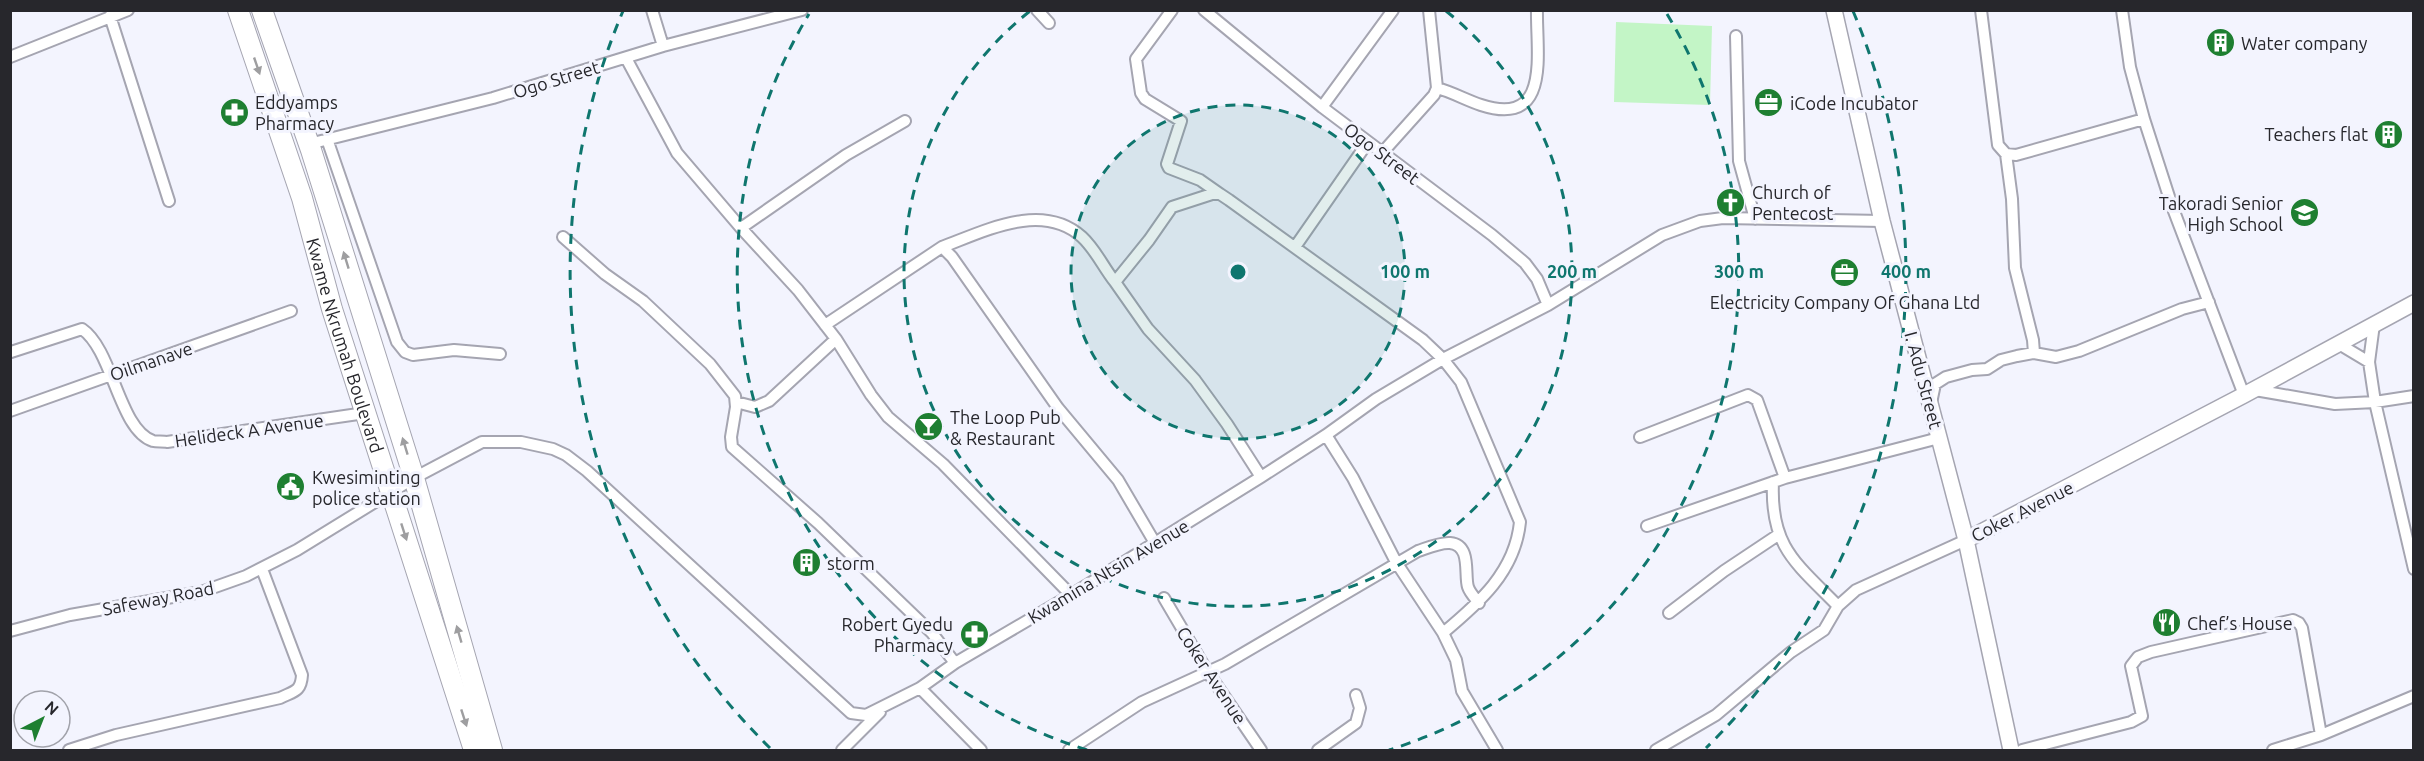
<svg xmlns="http://www.w3.org/2000/svg" width="2424" height="761" font-family="Ubuntu,sans-serif">
  <style>
    .green { fill: #c3f5c6 }
    .lines { fill: none; stroke-linecap: round; stroke-linejoin: round }
    .street-casing { stroke: #a5a5b1; stroke-width: 14 }
    .secondary-casing { stroke: #a5a5b1; stroke-width: 18 }
    .highway-casing { stroke: #a5a5b1; stroke-width: 22 }
    .street { stroke: #fff; stroke-width: 10 }
    .secondary { stroke: #fff; stroke-width: 15 }
    .highway { stroke: #fff; stroke-width: 20 }
    .oneway { fill: #9e9ea0 }
    .ring { fill: none; stroke: #0f766e; stroke-width: 3; stroke-dasharray: 10 8 }
    .labels { text-anchor: middle; dominant-baseline: central; stroke-width: 6; stroke-linejoin: round; paint-order: stroke }
    .poi-label { font-size: 18px; fill: #27272c; stroke: #f3f4fe; text-anchor: start }
    .street-label { font-size: 18px; fill: #27272c; stroke: #f3f4fe }
    .centre { fill: #0f766e; stroke: #f3f4fe; stroke-width: 3 }
    .ring-label { font-size: 18px; text-anchor: middle; font-weight: bold; fill: #0f766e; stroke: #f3f4fe; stroke-width: 6; stroke-linejoin: round; paint-order: stroke }
  </style>
  <rect width="100%" height="100%" fill="#f3f4fe"/>
  <path class="green" d="M1616 22 1712 26 1710 105 1614 102Z"/>
  <g class="lines">
    <defs>
      <path id="street" d="M652 10 663 46
        M1037 10 1049 23
        M1172 10 1136 59 1141 93 1145 99 1181 121 1167 164 1169 168 1200 180 1220 194
        M1204 10 1322 107 1492 235 1525 263 1537 279 1548 305
        M1981 10 1998 145 2006 154 2016 155 2144 119
        M2122 10 2130 67 2144 119 2172 206 2244 395
        M110 16 169 201
        M1736 36 1739 161 1755 219
        M10 57 128 10
        M626 58 677 153 741 228 798 290 836 339 871 395 888 417 943 464 1071 595
        M1437 88C1452 92 1466 100 1481 105 1552 128 1536 53 1537 10
        M1322 107 1393 10
        M327 139 397 342 405 352 413 355 454 350 500 354
        M309 144 493 98 663 46 802 10
        M1382 153 1434 95 1437 88 1429 10
        M2006 154 2012 199 2015 268 2033 340 2034 353
        M741 228 846 155 905 121
        M563 237 605 274 643 301 710 364 735 396 736 407 731 437 732 447 818 523 932 633 955 663
        M942 247C985 231 1042 201 1082 237 1096 250 1103 267 1115 282
        M1295 247 1368 142
        M2374 324 2369 362 2375 402 2414 569
        M825 325 942 247 952 257 1058 408 1118 480 1155 543
        M2339 344 2369 362
        M11 352 82 329C113 350 119 430 153 441 157 442 163 441 167 442L365 413
        M2255 390 2335 404 2375 402 2414 396
        M736 402 755 407 769 401 836 339
        M1931 403 1935 384 1946 377 1972 370 1987 369 2001 360 2017 356 2034 353 2056 357 2079 351 2182 309 2209 302
        M10 411 291 311
        M1326 435 1353 478 1396 562 1443 633 1456 660 1462 691 1497 750
        M1640 437 1748 395 1757 400 1785 478
        M1261 477 1227 424 1195 380 1148 329 1115 282 1149 240 1172 207 1212 194H1220L1229 200 1423 340 1443 359 1461 382 1520 522C1515 572 1479 603 1443 633
        M1773 482C1770 547 1796 563 1838 606
        M1647 526 1785 478 1939 438
        M1164 598 1207 671 1261 750
        M1669 613 1724 571 1778 535
        M10 631 70 615 201 592 246 576 297 550 414 478 482 442H521L553 449 566 455 587 471 851 713 866 715 920 688 955 663 1071 595 1261 477 1326 435 1376 399 1443 359 1548 305 1662 235 1700 221 1723 218 1882 221
        M920 688 981 750
        M69 750 116 735 280 698C294 691 301 692 302 675L262 569
        M842 750 880 712
        M1069 750 1142 702 1225 664 1418 551C1427 548 1441 542 1450 543 1472 545 1464 575 1468 587 1470 593 1475 598 1479 603
        M1318 750 1356 723 1360 708 1356 695
        M1656 750 1716 715 1791 652 1824 630 1838 606 1856 590 1966 540
        M2022 750 2131 722 2142 716 2131 666 2138 657 2151 652 2293 620 2299 623 2302 628 2321 735
        M2273 750 2321 735 2414 696"/>
      <path id="secondary" d="M1834 10 1882 221 1966 540 2011 750
        M1966 540 2244 395 2414 303"/>
      <g id="highway">
        <path id="s1" d="M238 10 302 198 332 309 474 750"/>
        <path d="M262 10 311 150 414 478 492 750"/>
      </g>
    </defs>
    <use href="#street" class="street-casing"/>
    <use href="#secondary" class="secondary-casing"/>
    <use href="#highway" class="highway-casing"/>
    <use href="#street" class="street"/>
    <use href="#secondary" class="secondary"/>
    <use href="#highway" class="highway"/>
  </g>
  <defs><path id="oneway-solid" d="M-6-.8H1V-3.2L6.5 0L1 3.2V.8H-6Z" transform="scale(1.5)"/></defs>
  <g class="oneway">
    <use href="#oneway-solid" transform="translate(257 66) rotate(71)"/>
    <use href="#oneway-solid" transform="translate(346 260) rotate(-107)"/>
    <use href="#oneway-solid" transform="translate(405 446) rotate(-107)"/>
    <use href="#oneway-solid" transform="translate(404 532) rotate(72)"/>
    <use href="#oneway-solid" transform="translate(459 634) rotate(-106)"/>
    <use href="#oneway-solid" transform="translate(464 718) rotate(72)"/>
  </g>
  <circle cx="1238" cy="272" r="167" fill="#0f766e" fill-opacity=".12"/>
  <g class="ring">
    <circle cx="1238" cy="272" r="167"/>
    <path d="M1446 11A334 334 0 1 1 1030 11"/>
    <path d="M1087 750A501 501 0 0 1 809 14M1667 14A501 501 0 0 1 1389 750"/>
    <path d="M770 748A668 668 0 0 1 623 11M1853 11A668 668 0 0 1 1706 748"/>
  </g>
  <defs>
    <symbol id="building-disc" viewBox="-11 -11 22 22"><circle r="9.5" fill="#1e7f31" stroke="#f3f4fe"/><path d="M-4-6H4V6H1V3H-1V6H-4ZM-2.5-4.3h1.7v1.8h-1.7ZM.8-4.3h1.7v1.8H.8ZM-2.5-1h1.7V.8h-1.7ZM.8-1h1.7V.8H.8Z" fill="#fff"/></symbol>
    <symbol id="office-disc" viewBox="-11 -11 22 22"><circle r="9.5" fill="#1e7f31" stroke="#f3f4fe"/><path d="M-6-3h4V-5.5h4V-3h4V5H-6ZM-1-4.5V-3h2v-1.5ZM-6 0V1H6V0Z" fill="#fff"/></symbol>
    <symbol id="pharmacy-disc" viewBox="-11 -11 22 22"><circle r="9.5" fill="#1e7f31" stroke="#f3f4fe"/><path d="M-2-6h4v4h4v4h-4v4h-4v-4h-4v-4h4Z" fill="#fff"/></symbol>
    <symbol id="church-disc" viewBox="-11 -11 22 22"><circle r="9.5" fill="#1e7f31" stroke="#f3f4fe"/><path d="M-1.2-6h2.4v3.5h3.3v2.4h-3.3V6h-2.4V-.1h-3.3v-2.4h3.3Z" fill="#fff"/></symbol>
    <symbol id="school-disc" viewBox="-11 -11 22 22"><circle r="9.5" fill="#1e7f31" stroke="#f3f4fe"/><path d="M0-5L7-2L0 1L-7-2ZM-4 1L0 2.5L4 1V4Q0 6-4 4Z" fill="#fff"/></symbol>
    <symbol id="bar-disc" viewBox="-11 -11 22 22"><circle r="9.5" fill="#1e7f31" stroke="#f3f4fe"/><path d="M-6-5H6L.8 .8V4.5H3.5V6h-7V4.5H-.8V.8Z" fill="#fff"/></symbol>
    <symbol id="civic-disc" viewBox="-11 -11 22 22"><circle r="9.5" fill="#1e7f31" stroke="#f3f4fe"/><path d="M-.6-6.5H3V-4.5H.6V-3L4-1V1h2V6H-6V1h2V-1L-.6-3ZM-1.2 2.5V6h2.4V2.5Z" fill="#fff"/></symbol>
    <symbol id="restaurant-disc" viewBox="-11 -11 22 22"><circle r="9.5" fill="#1e7f31" stroke="#f3f4fe"/><path d="M-5-6h1v4h1v-4h1v4h1v-4h1v5L-1.5 .5V6h-2V.5L-5-1ZM5-6V6H3V1.5H1.5Q1.5-4 5-6Z" fill="#fff"/></symbol>
  </defs>
  <g fill-rule="evenodd">
    <use href="#building-disc" x="2204" y="26" width="33" height="33"/>
    <use href="#office-disc" x="1752" y="86" width="33" height="33"/>
    <use href="#pharmacy-disc" x="218" y="96" width="33" height="33"/>
    <use href="#building-disc" x="2372" y="118" width="33" height="33"/>
    <use href="#church-disc" x="1714" y="186" width="33" height="33"/>
    <use href="#school-disc" x="2288" y="196" width="33" height="33"/>
    <use href="#office-disc" x="1828" y="256" width="33" height="33"/>
    <use href="#bar-disc" x="912" y="410" width="33" height="33"/>
    <use href="#civic-disc" x="274" y="470" width="33" height="33"/>
    <use href="#building-disc" x="790" y="546" width="33" height="33"/>
    <use href="#restaurant-disc" x="2150" y="606" width="33" height="33"/>
    <use href="#pharmacy-disc" x="958" y="618" width="33" height="33"/>
  </g>
  <g class="labels">
    <g class="poi-label">
      <text x="2241" y="43">Water company</text>
      <text x="255" y="102">Eddyamps<tspan x="255" dy="21">Pharmacy</tspan></text>
      <text x="1790" y="103">iCode Incubator</text>
      <text x="2368" y="134" text-anchor="end">Teachers flat</text>
      <text x="1752" y="192">Church of<tspan x="1752" dy="21">Pentecost</tspan></text>
      <text x="2283" y="203" text-anchor="end">Takoradi Senior<tspan x="2283" dy="21">High School</tspan></text>
      <text x="1845" y="302" text-anchor="middle">Electricity Company Of Ghana Ltd</text>
      <text x="950" y="417">The Loop Pub<tspan x="950" dy="21">&amp; Restaurant</tspan></text>
      <text x="312" y="477">Kwesiminting<tspan x="312" dy="21">police station</tspan></text>
      <text x="827" y="563">storm</text>
      <text x="2187" y="623">Chef’s House</text>
      <text x="953" y="624" text-anchor="end">Robert Gyedu<tspan x="953" dy="21">Pharmacy</tspan></text>
    </g>
    <g class="street-label">
      <text transform="translate(556 79) rotate(-17)">Ogo Street</text>
      <text transform="translate(1382 153) rotate(37)">Ogo Street</text>
      <text stroke="none"><textPath href="#s1" startOffset="352">Kwame Nkrumah Boulevard</textPath></text>
      <text transform="translate(151 361) rotate(-19)">Oilmanave</text>
      <text transform="translate(1924 380) rotate(75)">I. Adu Street</text>
      <text transform="translate(249 430) rotate(-8)">Helideck A Avenue</text>
      <text transform="translate(2022 511) rotate(-27)">Coker Avenue</text>
      <text transform="translate(1108 571) rotate(-31)">Kwamina Ntsin Avenue</text>
      <text transform="translate(158 598) rotate(-11)">Safeway Road</text>
      <text transform="translate(1212 675) rotate(57)">Coker Avenue</text>
    </g>
  </g>
  <circle cx="1238" cy="272" r="9" class="centre"/>
  <g class="ring-label">
    <text x="1405" y="278">100 m</text>
    <text x="1572" y="278">200 m</text>
    <text x="1739" y="278">300 m</text>
    <text x="1906" y="278">400 m</text>
  </g>
  <rect width="2424" height="761" fill="none" stroke="#27272c" stroke-width="24"/>
  <g transform="translate(42 719) rotate(42)"><circle r="28" fill="#f3f4fe" stroke="#a1a2aa" stroke-width="1.5"/>
  <path d="M0-4.5L10 22L0 15L-10 22Z" fill="#1e7f31"/>
  <text y="-9" font-size="16" font-weight="bold" text-anchor="middle" fill="#27272c">N</text>
  </g>
</svg>
